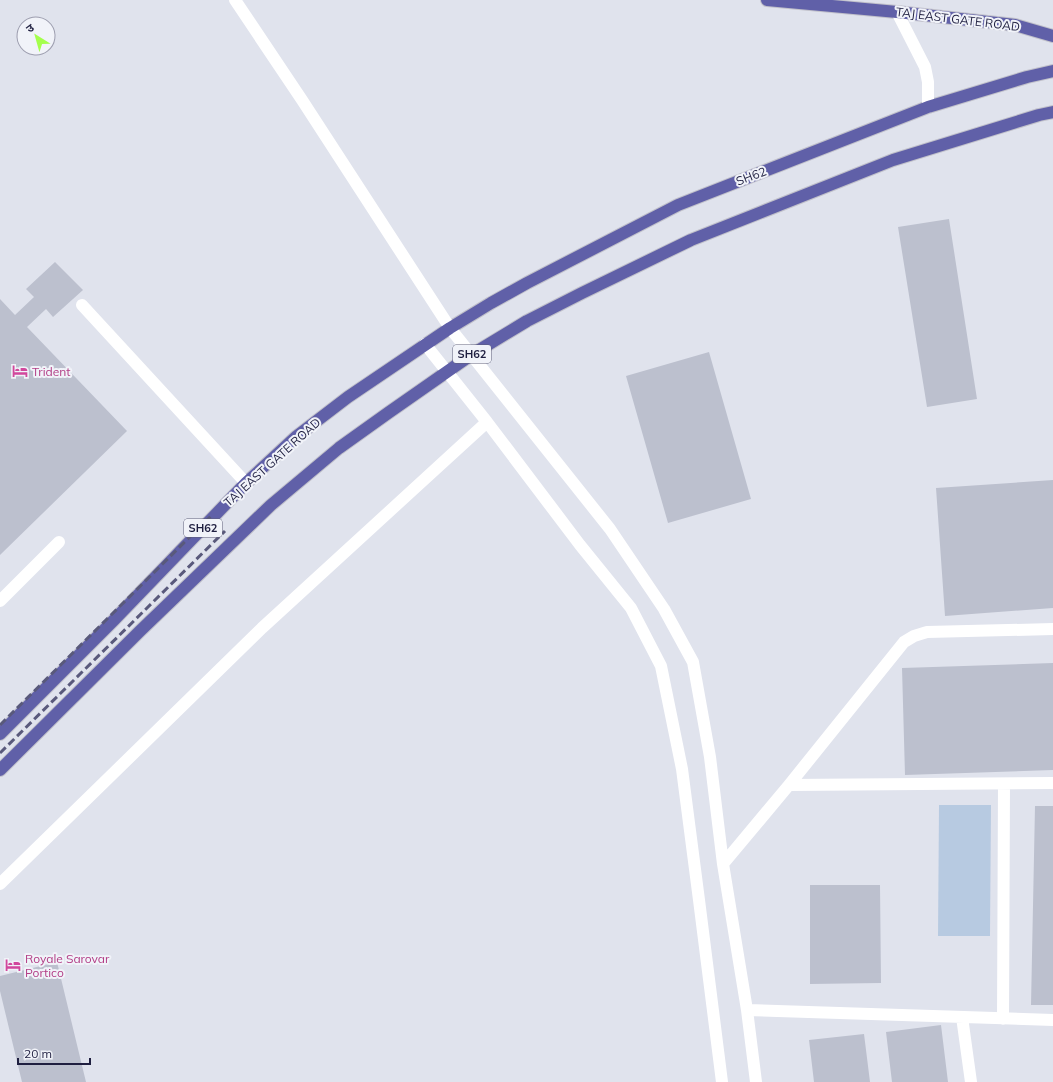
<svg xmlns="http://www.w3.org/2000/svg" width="1053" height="1082" font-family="Mulish,'Noto Sans Devanagari',sans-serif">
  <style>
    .green { fill: #b7cae1 }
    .building { fill: #bcc0ce }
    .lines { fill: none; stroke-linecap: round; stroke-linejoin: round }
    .major-casing { stroke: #c0c0ca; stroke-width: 14 }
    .minor { stroke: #fff; stroke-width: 12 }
    .major { stroke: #6060a8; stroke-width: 12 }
    .rail { stroke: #59597b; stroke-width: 3; stroke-dasharray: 8 4; stroke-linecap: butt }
    .labels { text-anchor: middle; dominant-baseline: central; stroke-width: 4; stroke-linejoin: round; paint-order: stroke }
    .shield { fill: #f1f3f9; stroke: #5e5f78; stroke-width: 1 }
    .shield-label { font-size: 11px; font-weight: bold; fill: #1f1f40 }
    .street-label { font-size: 12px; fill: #1f1f40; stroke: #f1f3f9 }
    .hotel-label { font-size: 12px; fill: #b23c85; stroke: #f1f3f9; text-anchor: start }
  </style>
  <rect width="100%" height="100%" fill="#e0e3ed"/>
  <path class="green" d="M939 805H991L990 936H938Z"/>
  <path class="building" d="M949 219 977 399 927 407 898 227Z
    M55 262 83 290 53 317 46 309 27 327 127 431 0 555V299L15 315 34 297 26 289Z
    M709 352 751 499 668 523 626 376Z
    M1053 480V608L945 616 936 488Z
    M1053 663V770L905 775 902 668Z
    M1035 806H1053V1005H1031Z
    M810 885H880L881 983 810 984Z
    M57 962 86 1082H22L0 991V976Z
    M941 1025 948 1082H892L886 1032Z
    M864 1034 870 1082H814L809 1040Z"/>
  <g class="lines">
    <defs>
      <path id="major" d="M767 0 897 12 1015 25 1053 36
        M0 734 114 620 246 483 297 436 348 397 450 328 491 303 527 283 678 205 928 107 1027 77 1053 71
        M0 770 140 631 271 505 339 448 388 413 471 355 527 321 582 293 691 240 893 160 1039 115 1053 112"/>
    </defs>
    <use href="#major" class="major-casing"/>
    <path class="minor" d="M235 0 302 100 450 328 610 529 664 609 693 662 710 757 723 864 747 1010 756 1082
      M897 12 925 67 928 82V107
      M82 305 246 483
      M425 344 487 422 580 545 631 608 661 666 682 769 699 900 722 1082
      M0 601 59 542
      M789 785 1053 783
      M723 864 789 785 904 642 914 636 927 632 1053 629
      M0 884 262 628 487 422
      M747 1010 1053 1020
      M962 1017 971 1082
      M1003 1019 1004 784"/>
    <use href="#major" class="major"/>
    <path class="rail" d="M0 725 211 516
      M0 753 225 531"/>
  </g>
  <defs>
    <symbol id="hotel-bare" viewBox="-9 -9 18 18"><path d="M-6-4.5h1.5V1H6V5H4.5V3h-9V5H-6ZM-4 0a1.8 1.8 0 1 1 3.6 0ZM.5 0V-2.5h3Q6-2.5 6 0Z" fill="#d1479c" stroke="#f1f3f9" stroke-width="2.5" paint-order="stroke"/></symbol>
  </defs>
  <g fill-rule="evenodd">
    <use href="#hotel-bare" x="9" y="360" width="22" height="22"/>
    <use href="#hotel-bare" x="2" y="954" width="22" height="22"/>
  </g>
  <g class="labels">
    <g class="shield">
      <rect x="453" y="345" width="38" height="18" rx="3"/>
      <rect x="184" y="519" width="38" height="18" rx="3"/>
    </g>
    <g class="shield-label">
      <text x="472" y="354">SH62</text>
      <text x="203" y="528">SH62</text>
    </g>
    <g class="street-label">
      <text transform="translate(958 19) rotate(7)">TAJ EAST GATE ROAD</text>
      <text transform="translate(751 176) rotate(-21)">SH62</text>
      <text transform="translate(272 462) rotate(-42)">TAJ EAST GATE ROAD</text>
    </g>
    <g class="hotel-label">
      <text x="32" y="371">Trident</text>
      <text x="25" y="958">Royale Sarovar<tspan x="25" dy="14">Portico</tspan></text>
    </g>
  </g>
  <g transform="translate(36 36) rotate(323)"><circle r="19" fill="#f1f3f9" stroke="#9d9eaf"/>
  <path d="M0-3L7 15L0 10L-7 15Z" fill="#a4ff4c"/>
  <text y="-6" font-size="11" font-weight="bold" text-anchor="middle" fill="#1f1f40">उ</text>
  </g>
  <path d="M18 1058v6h72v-6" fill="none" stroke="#1f1f40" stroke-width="2"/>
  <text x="24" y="1058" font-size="12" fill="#1f1f40" stroke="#f1f3f9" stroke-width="3" paint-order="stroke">20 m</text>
</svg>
